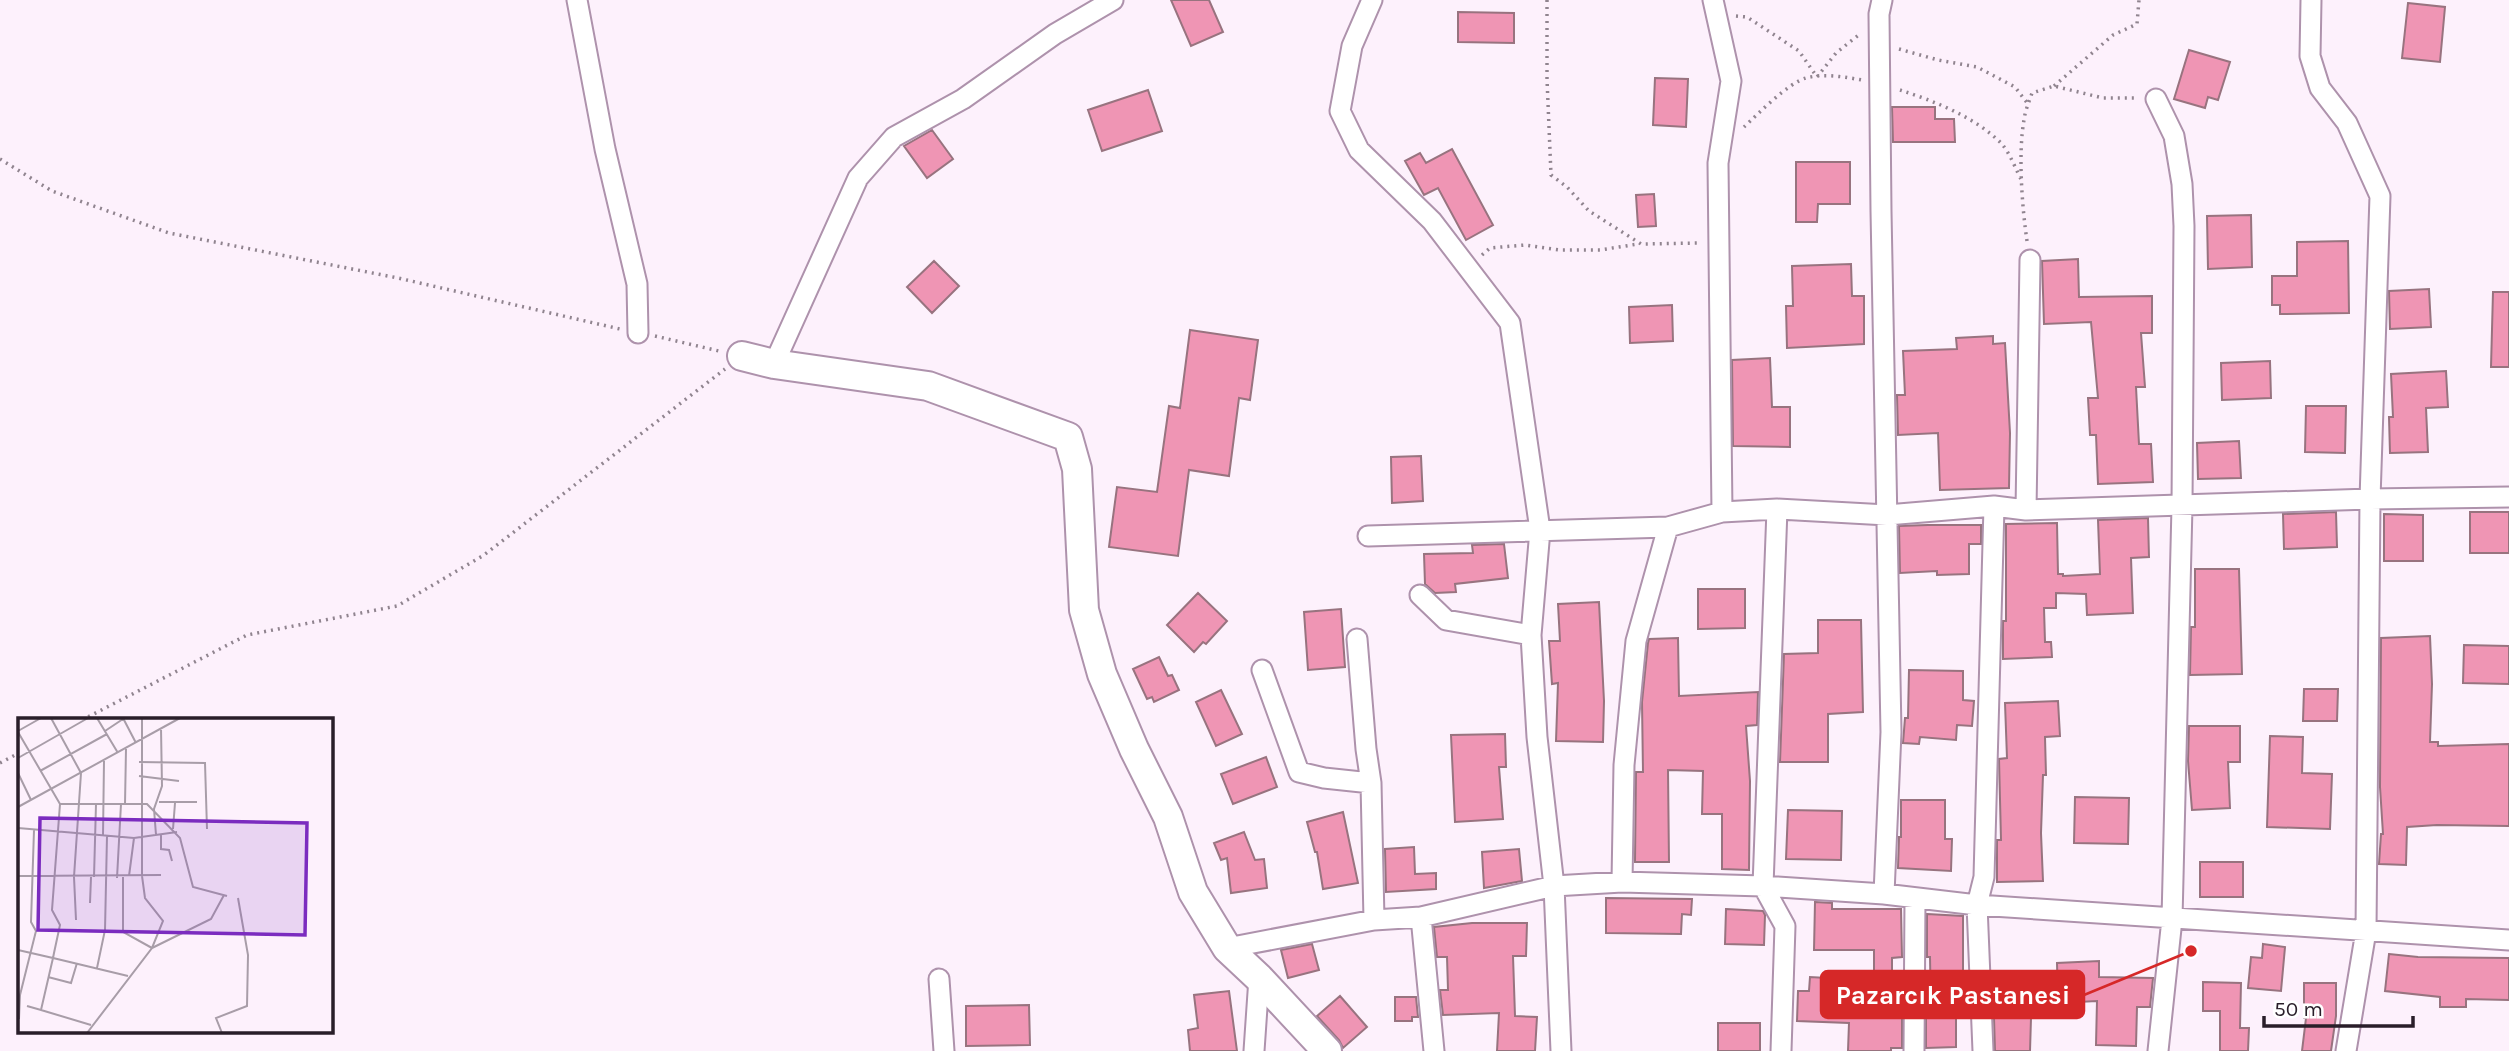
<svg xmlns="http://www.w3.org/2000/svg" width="2509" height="1051" font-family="Karla,sans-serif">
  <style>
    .building { fill: #ef95b4; stroke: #98737f; stroke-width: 2 }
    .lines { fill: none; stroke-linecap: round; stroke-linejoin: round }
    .street-casing { stroke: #ae92ac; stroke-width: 23 }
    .secondary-casing { stroke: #ae92ac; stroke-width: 32 }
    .path { stroke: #90848f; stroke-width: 3.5; stroke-dasharray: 2 5; stroke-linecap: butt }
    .street { stroke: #fff; stroke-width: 19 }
    .secondary { stroke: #fff; stroke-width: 28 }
    .inset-road { fill: none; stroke: #a89da8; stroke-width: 2 }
    .view { fill: #7b2cbf; fill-opacity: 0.15; stroke: #7b2cbf; stroke-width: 3.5 }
    .inset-edge { fill: none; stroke: #291e29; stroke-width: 3.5 }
    .leader { fill: none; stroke: #d62828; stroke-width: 2.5 }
    .callout-dot { fill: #d62828; stroke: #fff; stroke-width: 2.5 }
    .callout { fill: #d62828; stroke: #d62828; stroke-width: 2.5 }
    .callout-label { font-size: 26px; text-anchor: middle; font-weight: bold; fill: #fff }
  </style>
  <rect width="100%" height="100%" fill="#fdf1fc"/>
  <path class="building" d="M1171 0H1209L1223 32 1191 46Z
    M2408 3 2445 7 2440 62 2402 58Z
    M1458 12 1514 13V43L1458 42Z
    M2189 50 2230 62 2218 100 2208 97 2205 108 2174 99Z
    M1655 78 1688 79 1686 127 1653 125Z
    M1148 90 1162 131 1102 151 1088 110Z
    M1892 107H1935V119H1954L1955 142H1893Z
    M932 130 953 159 927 178 904 146Z
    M1452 149 1493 225 1466 240 1438 188 1424 195 1405 161 1420 153 1426 163Z
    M1796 162H1850V204H1818L1817 222H1796Z
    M1654 194 1656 226 1638 227 1636 195Z
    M2251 215 2252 267 2208 269 2207 216Z
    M2348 241 2349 313 2280 314V305H2272V276H2297V242Z
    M2078 259 2079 297 2152 296V333H2141L2145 387H2136L2139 444H2151L2153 482 2098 484 2096 435H2090L2088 398H2098L2091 322 2044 324 2042 261Z
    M934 261 959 286 932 313 907 287Z
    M1851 264 1852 296H1864V344L1787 348 1786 306H1793L1792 266Z
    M2429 289 2431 327 2390 329 2389 291Z
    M2493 292H2509V367H2491Z
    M1672 305 1673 341 1630 343 1629 307Z
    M1190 330 1258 340 1250 400 1239 398 1229 476 1189 470 1178 556 1109 547 1117 487 1157 492 1169 406 1180 408Z
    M1993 336V344L2005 343 2010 433 2009 488 1940 490 1938 433 1898 435 1897 395H1905L1903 351 1957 349 1956 338Z
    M1770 358 1772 407H1790V447L1733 446 1732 360Z
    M2270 361 2271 398 2222 400 2221 363Z
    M2446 371 2448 407 2426 408 2428 452 2390 453 2389 417H2393L2391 374Z
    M2306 406H2346L2345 453 2305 452Z
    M2239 441 2241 478 2198 479 2197 443Z
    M1421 456 1423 501 1392 503 1391 457Z
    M2336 512 2337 547 2284 549 2283 514Z
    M2470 512H2509V553H2470Z
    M2384 514 2423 515V561H2384Z
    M2148 518 2149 557 2131 558 2133 613 2087 615 2086 594 2056 593V608H2044L2045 642H2051L2052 657 2003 659V621H2006V524L2057 523 2058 574H2063V576L2100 574 2098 520Z
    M1928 525H1981V544H1969V574L1937 575V571L1900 573 1899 526Z
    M1504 544 1508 578 1455 584 1456 592 1435 593 1425 584 1424 554 1473 553 1472 545Z
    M2195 569H2239L2242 674 2190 675 2191 627H2195Z
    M1698 589H1745V628L1698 629Z
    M1198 593 1227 621 1206 644 1203 642 1194 652 1167 625Z
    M1599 602 1604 701 1603 742 1556 741 1558 683 1552 684 1549 641H1560L1558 604Z
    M1341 609 1345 667 1308 670 1304 612Z
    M1818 620H1861L1863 712 1828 714V762H1780L1784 654 1818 653Z
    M2430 636 2432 684 2430 742H2438V746L2509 744V826L2437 825 2407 827 2406 865 2379 864 2381 834H2383L2380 787 2381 638Z
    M1678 638 1679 696 1758 692 1757 725 1746 726 1750 781 1749 870 1722 869V814H1702L1703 771 1668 770 1669 862H1635L1636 772H1643L1642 702 1648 643 1649 639Z
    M2464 645 2509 646V684L2463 683Z
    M1159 657 1168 676 1172 675 1179 690 1154 702 1152 697 1147 699 1133 669Z
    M1909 670 1963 671V700L1974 701 1972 726 1957 725 1956 740 1920 737 1919 744 1903 743 1905 718H1908Z
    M2304 689H2338L2337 721H2303Z
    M1221 690 1242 734 1216 746 1196 702Z
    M2058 701 2060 736 2045 737 2046 775H2043L2041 833 2043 881 1997 882V840H2001L1999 759 2007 758 2005 703Z
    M2189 726H2240V762H2228L2230 808 2192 810 2188 761Z
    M1505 734 1506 767H1499L1503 819 1455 822 1451 735Z
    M2270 736 2303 737 2302 773 2332 774 2330 829 2267 827Z
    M1266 757 1277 787 1233 804 1221 774Z
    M2075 797 2129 798 2128 844 2074 843Z
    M1901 800H1945V839H1952L1951 871 1898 868 1899 837H1901Z
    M1788 810 1842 811 1841 860 1786 859Z
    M1343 812 1358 883 1323 889 1317 852H1315L1307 822Z
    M1244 832 1255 860 1264 859 1267 888 1231 893 1227 858 1221 860 1214 843Z
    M1414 847 1415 874 1436 873V889L1386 892 1385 849Z
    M1519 849 1522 881 1484 888 1482 852Z
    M2200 862H2243V897H2200Z
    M1606 898 1692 899 1691 915 1682 914 1681 934 1606 933Z
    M1815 902 1832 903V909H1901L1902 957 1892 958V1015L1902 1014V1048H1891V1051H1848L1849 1023 1797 1021 1798 991H1809L1810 977 1827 978 1826 983H1874V950H1814Z
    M1726 909 1763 911 1765 915 1764 945 1725 944Z
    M1927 914 1963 916V980L1968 979 1969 1017H1956V1047L1926 1048V1014H1931L1930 957H1927Z
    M1472 923H1527L1526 956H1513L1515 1016 1537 1017 1535 1051H1497L1499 1013 1443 1015 1440 990H1448L1447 957H1437L1434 927Z
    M1312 944 1319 970 1288 978 1281 950Z
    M2263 944 2285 947 2281 991 2248 988 2251 957 2262 958Z
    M2389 954 2418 957 2509 958V1000L2466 999V1007H2440V997L2385 991Z
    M2099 961V977L2153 978 2150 1007H2137L2136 1046 2096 1045 2097 1001 2058 1003 2057 963Z
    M2203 982 2241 983 2240 1028H2249L2248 1051H2220V1011H2203Z
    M2304 983H2336V1016L2331 1051H2302L2306 1018H2304Z
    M1229 991 1237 1051H1190L1188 1030 1198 1028 1194 995Z
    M1340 996 1367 1027 1343 1048 1339 1040 1317 1016Z
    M1395 997H1416L1418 1017H1412V1021H1395Z
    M1029 1005 1030 1045 966 1046V1006Z
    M1994 1018H2031L2030 1051H1995Z
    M1718 1023H1760V1051H1718Z"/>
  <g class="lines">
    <defs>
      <path id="street" d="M577 0 605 149 637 284 638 333
        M1372 0 1352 46 1340 111 1359 150 1432 221 1510 323 1540 530 1531 635 1537 737 1554 886 1561 1051
        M1713 0 1731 81 1718 163 1722 512
        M1882 0 1879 14 1881 211 1891 732 1884 894
        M2311 0 2310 56 2320 88 2347 123 2380 196 2370 499 2366 931 2346 1051
        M2156 99 2174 136 2182 184 2184 226 2182 506 2172 919 2158 1051
        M774 364 858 178 894 137 963 99 1055 34 1113 0
        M1777 509 1763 886 1785 926 1781 1051
        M2026 510 2030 260
        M1368 536 1668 527 1722 512 1777 509 1887 515 1994 506 2026 510 2370 499 2509 497
        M1420 595 1446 620 1531 635
        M1357 639 1366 749 1371 783
        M1262 670 1299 772 1324 778 1371 783 1374 920
        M1622 882 1624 765 1636 641 1668 527
        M1421 917 1434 1051
        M1227 948 1374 920 1421 917 1554 886 1622 882 1763 886 1884 894 1977 905 2509 940
        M939 979 944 1051
        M1254 1051 1259 978
        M1914 1051 1915 899
        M1983 1051 1977 905 1984 877 1994 506"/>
      <path id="secondary" d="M742 356 774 364 928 386 1068 437 1077 469 1084 610 1102 674 1134 749 1168 817 1193 892 1227 948 1259 978 1327 1051"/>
    </defs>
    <use href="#street" class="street-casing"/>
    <use href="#secondary" class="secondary-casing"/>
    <path class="path" d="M1547 0V79L1551 175 1567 187 1589 211 1641 244 1701 243
      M1736 16 1747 17 1799 51 1817 77 1836 53 1861 33
      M1899 49 1938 60 1977 67 2015 87 2028 104
      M2054 86 2113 35 2137 24 2139 0
      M1900 90C1934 101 1975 117 2001 143 2010 153 2016 170 2022 181
      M1744 127C1758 114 1788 83 1806 78 1824 73 1844 77 1862 80
      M0 159 52 191 169 233 398 278 620 329
      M2027 241C2022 207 2018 153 2024 120 2025 111 2029 102 2032 93L2054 86 2103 98H2138
      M1482 255 1490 248 1525 245 1560 250H1600L1638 244
      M655 336 719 351
      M82 720 247 635 397 606 484 555 725 369
      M0 763 19 753"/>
    <use href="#street" class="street"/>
    <use href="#secondary" class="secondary"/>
  </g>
  <g transform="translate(18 718)">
    <rect width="315" height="315" fill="#fdf1fc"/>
    <path class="inset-road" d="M33 0 63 55 56 159 58 202M79 0 100 35M105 0 118 25M0 13 23 0M87 13 105 1M0 14 42 86H129L162 120 175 169 209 178M0 40 70 0M121 44 187 45 189 111M22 53 89 16M0 55 13 82M121 58 161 63M141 84H179M107 86 108 31M0 89 162 0M0 110 116 120 159 114M155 111 157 85M138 117 136 91 144 68 143 10M143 117V131L151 132 154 143M85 118 86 43M0 158 143 157M111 158 116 120M76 159 78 86M105 159V214L134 230 193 201 206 177M99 160 103 86M72 185 73 159M0 232 35 240 36 235 42 207 34 192 42 86M79 250 87 212 89 118M30 259 53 265 59 245M9 288 23 292 35 240 110 258M23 292 73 307M1 301 2 277 18 213 13 204 16 112M69 315 134 230 145 203 127 180 124 158V0M204 315 198 300 229 288 230 237 220 180"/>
    <path class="view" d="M22 100 289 105 287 217 20 212Z"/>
    <rect width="315" height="315" class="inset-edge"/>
  </g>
  <path class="leader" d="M2191 951L2084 995"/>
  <circle class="callout-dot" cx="2191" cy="951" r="7"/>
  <rect class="callout" x="1821" y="971" width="263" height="47" rx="7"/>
  <g class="callout-label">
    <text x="1953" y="1004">Pazarcık Pastanesi</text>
  </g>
  <path d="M2264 1016v10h149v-10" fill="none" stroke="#291e29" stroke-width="3.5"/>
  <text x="2274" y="1016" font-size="21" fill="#291e29" stroke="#ffffff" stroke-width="5" paint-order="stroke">50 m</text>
</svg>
